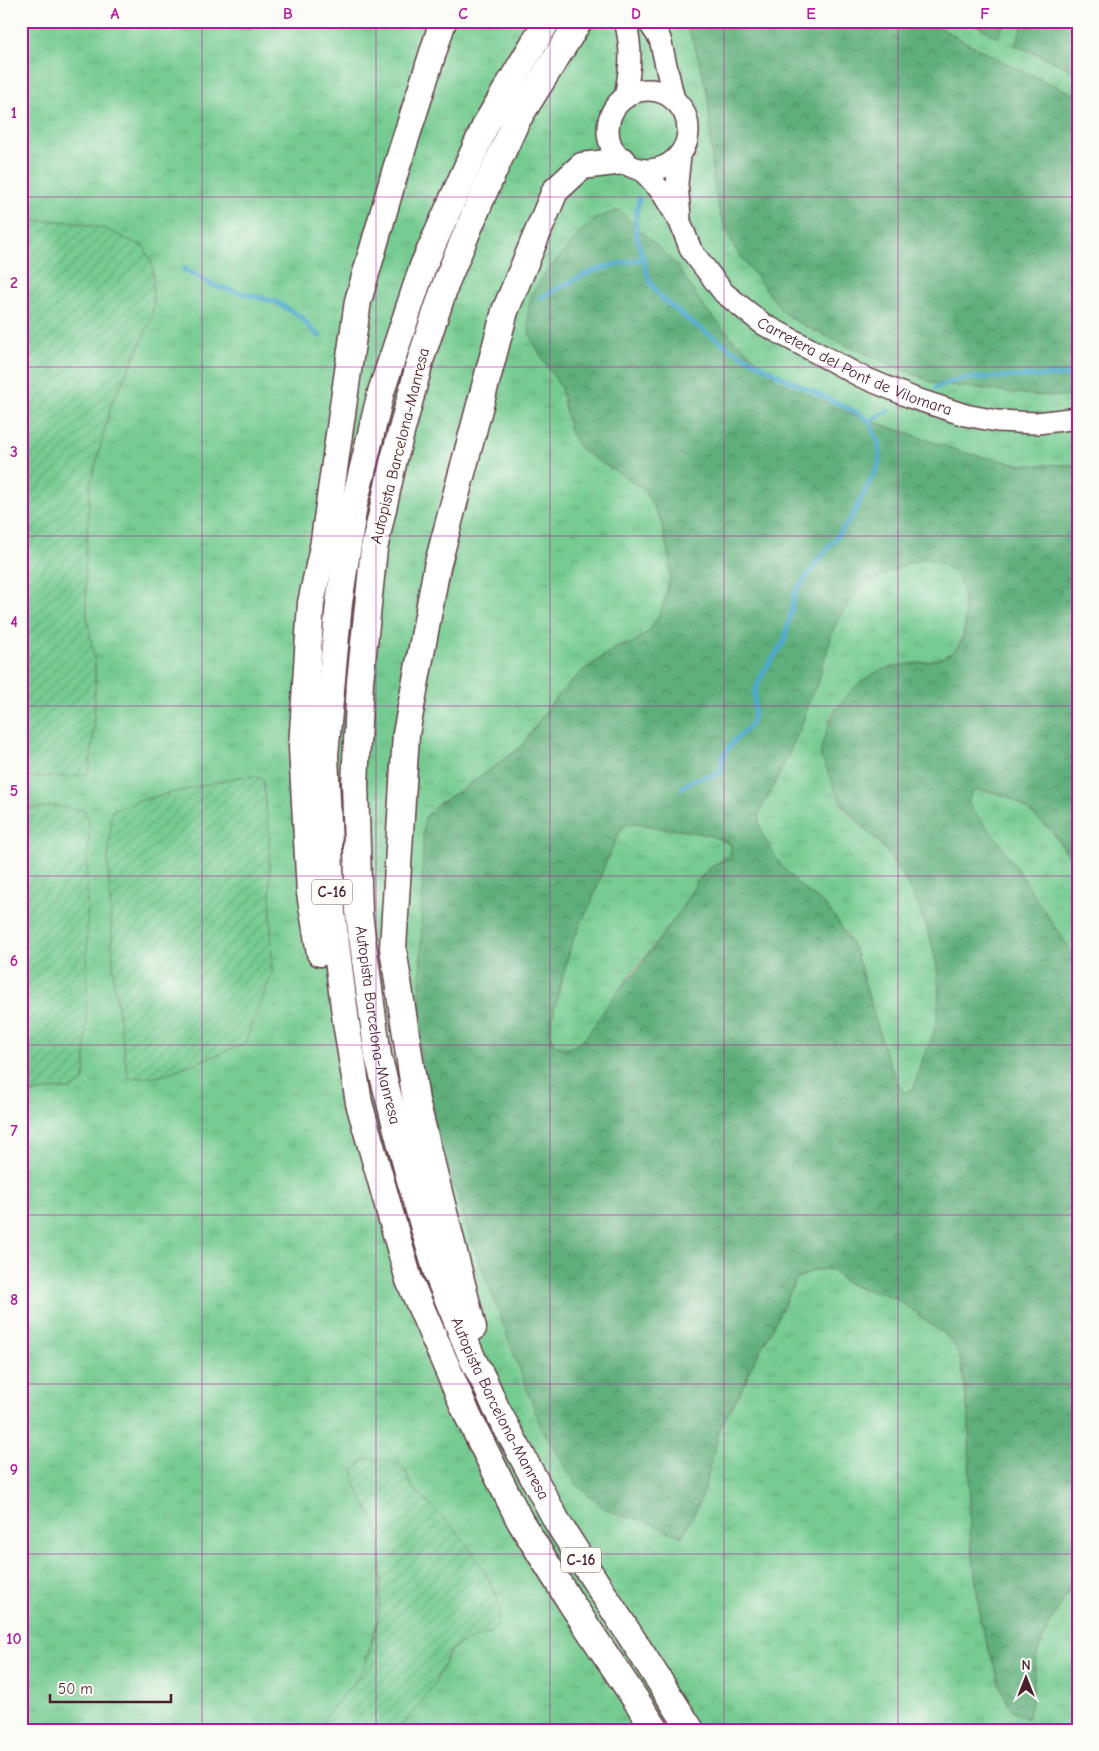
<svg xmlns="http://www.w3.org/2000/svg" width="1099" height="1751" font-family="'Comic Neue',sans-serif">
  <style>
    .grass { fill: url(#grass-tufts); stroke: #5f755e; fill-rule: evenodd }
    .forest { fill: url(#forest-crowns); stroke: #546753; fill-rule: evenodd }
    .garden { fill: url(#garden-furrows); stroke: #5f755e }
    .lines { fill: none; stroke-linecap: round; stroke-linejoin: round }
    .stream { stroke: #4ca9cb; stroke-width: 5 }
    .secondary-casing { stroke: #633e45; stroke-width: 24 }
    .highway-casing { stroke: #633e45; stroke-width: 29 }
    .secondary { stroke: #fff; stroke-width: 21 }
    .highway { stroke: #fff; stroke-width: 26 }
    .grid { fill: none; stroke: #b5179e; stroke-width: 1; stroke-opacity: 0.55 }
    .labels { text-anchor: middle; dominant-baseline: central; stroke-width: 4; stroke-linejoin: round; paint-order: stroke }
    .shield { fill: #fdfcf7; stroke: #806168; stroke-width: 1 }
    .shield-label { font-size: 15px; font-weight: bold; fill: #4a1f2b }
    .street-label { font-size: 16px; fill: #4a1f2b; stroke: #fdfcf7 }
    .neatline { fill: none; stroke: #b5179e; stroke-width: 2 }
    .grid-label { font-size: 16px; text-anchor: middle; font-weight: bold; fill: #b5179e }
  </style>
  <defs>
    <pattern id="grass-tufts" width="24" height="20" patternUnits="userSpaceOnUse" patternTransform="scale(1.25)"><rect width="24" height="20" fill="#74cb91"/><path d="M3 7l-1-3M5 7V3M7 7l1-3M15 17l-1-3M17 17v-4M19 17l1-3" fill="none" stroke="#66ae7d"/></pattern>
    <pattern id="forest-crowns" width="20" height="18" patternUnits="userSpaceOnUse" patternTransform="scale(1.25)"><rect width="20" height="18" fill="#5faf7b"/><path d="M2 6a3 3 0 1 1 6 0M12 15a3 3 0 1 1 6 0" fill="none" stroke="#508e65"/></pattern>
    <pattern id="garden-furrows" width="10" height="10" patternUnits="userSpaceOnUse" patternTransform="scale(1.25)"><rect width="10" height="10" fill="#74cb91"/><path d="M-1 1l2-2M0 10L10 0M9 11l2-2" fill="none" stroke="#66ae7d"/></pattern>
  </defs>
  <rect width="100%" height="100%" fill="#fdfcf7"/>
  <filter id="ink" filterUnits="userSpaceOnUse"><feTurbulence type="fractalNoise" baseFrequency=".02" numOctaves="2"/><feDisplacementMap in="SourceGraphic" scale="10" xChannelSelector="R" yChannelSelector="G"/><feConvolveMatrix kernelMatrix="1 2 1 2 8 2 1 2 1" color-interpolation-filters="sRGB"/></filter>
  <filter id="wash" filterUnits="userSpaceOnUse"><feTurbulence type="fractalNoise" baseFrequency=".0096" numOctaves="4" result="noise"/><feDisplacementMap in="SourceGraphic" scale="20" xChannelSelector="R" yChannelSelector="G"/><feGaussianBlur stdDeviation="1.12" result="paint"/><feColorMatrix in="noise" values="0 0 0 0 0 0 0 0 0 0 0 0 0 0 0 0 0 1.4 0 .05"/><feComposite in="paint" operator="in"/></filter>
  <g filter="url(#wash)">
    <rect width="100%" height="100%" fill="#f2eed9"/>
    <path class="grass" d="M21 21H232L238 29 258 27 269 21H684L696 50 706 88 709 105 713 182 721 217 736 250 783 312 799 323 847 346 934 383 1033 395 1078 397V465H1026L986 458 965 453 851 414 814 398 779 381 731 337 703 306 583 229 558 259 538 351 561 388 565 410 581 450 627 478 643 490 653 505 661 521 669 557 670 577 665 597 659 616 648 632 632 643 613 649 581 672 554 700 520 748 457 793 439 803 422 1068 429 1087 438 1142 450 1179 458 1195 469 1233 481 1266 604 1508 621 1516 640 1518 682 1537 702 1497 720 1428 745 1383 750 1369 770 1333 796 1280 814 1270 831 1269 845 1282 861 1289 882 1292 900 1300 928 1323 943 1332 955 1346 961 1363 969 1421 970 1533 981 1625 1003 1694 1027 1719 1032 1700 1036 1658 1043 1638 1060 1604 1078 1577V1730H398L424 1698 452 1650 464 1641 490 1633 499 1607 496 1592 489 1579 454 1530 410 1484 406 1471 364 1459 354 1471 355 1485 376 1525 380 1539 381 1580 378 1621 373 1634 365 1666 358 1678 330 1711 317 1730H21V1095L57 1089H71L89 826 63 807 56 806 21 810V777L76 776 81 775 89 769 94 730 95 685V663L87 617 85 570 90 485 112 402 139 349 153 306V274L144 247C118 236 101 226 72 222 55 220 38 222 21 220ZM255 776 269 833 272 972C265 997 252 1019 245 1044L158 1077 128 1078 114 981 108 858 138 801 238 777Z
      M927 21H969L998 38 1005 21H1024L1015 45 1078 72V96L1001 61Z
      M924 559C939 560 950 566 958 578 965 588 965 603 965 615 965 669 928 657 890 668 879 671 862 687 853 694 844 700 831 711 829 722 828 731 831 747 832 756 833 767 832 780 835 790 844 816 873 832 888 854 913 889 933 932 938 975 940 993 939 1014 934 1031 932 1040 927 1048 924 1056 920 1066 917 1077 914 1088L905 1094 898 1084 885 1052 855 950 837 920 823 903 796 883 781 866 763 836 759 824V813L775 783 800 729 811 695 817 685 833 630 844 609 859 590 880 576 912 562Z
      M984 790 1007 796 1027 808 1052 832 1065 851 1078 866V962L997 839 973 812 968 801 973 791Z
      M638 823C668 832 704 828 731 845L730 856C720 861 710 867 702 876 693 886 688 900 680 912 657 943 632 972 609 1003 600 1017 591 1037 576 1045 568 1049 562 1048 554 1045L551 1034V1022L571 945 585 914 591 904 605 864 619 833 626 824Z"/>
    <path class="forest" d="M232 21H269L258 27 237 29Z
      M684 21H927L1001 61 1078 96V397L1033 395 934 383 847 346 799 323 783 312 736 250 721 217 713 182 709 105 706 88 696 50Z
      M969 21H1005L998 38Z
      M1024 21H1078V72L1015 45Z
      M619 210 676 264 703 306 731 337 779 381 851 414 965 453 1007 462 1026 465H1078V866C1068 856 1061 843 1052 832 1048 827 1043 823 1038 819 1018 801 1001 788 973 791L968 801 973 812 997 839 1078 962V1577L1060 1604 1043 1638 1036 1658 1032 1700 1027 1719 1012 1710 1003 1694 981 1625 970 1533 969 1421C967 1402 964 1361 955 1346 948 1334 936 1329 926 1321 913 1310 901 1300 885 1294 878 1291 870 1291 862 1289 849 1286 840 1277 831 1269L814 1270 796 1280 770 1333 750 1369 745 1383 720 1428 702 1497 682 1537 640 1519 621 1516 604 1508 577 1485 541 1427 469 1233 458 1195 450 1179 438 1142 429 1087 422 1068 419 1048 423 835 425 817 439 803 457 793 520 748 554 700 581 672 614 649 632 643 648 632 659 616 665 597 670 577 669 557 661 521 653 505 643 490 627 478 581 450 570 432 561 388 538 351 529 332 528 313 532 293 543 276 583 229 599 217ZM924 559C957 562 965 585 965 615 965 628 965 641 955 650 943 660 927 662 912 664 900 665 886 667 875 673 853 685 833 708 826 733 824 739 820 748 821 755 821 760 826 767 828 772 832 781 835 792 840 800 853 820 874 834 888 853 913 888 933 932 938 975 940 992 939 1014 934 1031 932 1040 927 1047 924 1056 920 1066 917 1077 914 1088L905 1093 898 1084 885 1052 855 950 837 920 823 903 805 890 781 866 763 836 759 824V813L775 783 800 729 811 695 817 685 833 630 844 609 860 590 880 576 912 562ZM638 823C668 832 705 828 731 845L730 856 712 867 697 882 680 911 636 971 620 988 585 1038 576 1045 565 1049 554 1045 551 1034V1022L571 945 585 914 591 904 605 864 619 833 626 824Z"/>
    <path class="garden" d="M21 220 72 222 105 229 114 233 144 247 152 263 153 274V317L112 402 90 485 85 570 87 617 95 663V685L93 741 89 769 87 774 69 777H21Z
      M255 776 263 780 269 833 272 972C265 997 252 1019 245 1044L158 1077 128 1078 114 981 108 858 112 810 138 801 238 777Z
      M56 806 84 810C94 824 87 846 87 862 88 933 87 1003 85 1073L83 1082 71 1089H57L21 1095V810Z
      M364 1459C373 1459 386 1458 394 1462 408 1468 405 1476 411 1485 423 1501 441 1514 454 1529 471 1549 504 1593 499 1619 496 1639 463 1636 451 1651 445 1658 443 1667 439 1675 428 1695 414 1713 398 1730H317L330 1711 358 1678 365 1666 378 1621 381 1580 380 1539 376 1525 355 1485 354 1471Z"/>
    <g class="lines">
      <path class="stream" d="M639 199 636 216V233L648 276 653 287 661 297 688 320 731 349 786 379 860 414 869 421 879 443 880 455 878 466 850 520 824 553 795 593 784 642 764 671 759 681 755 692 754 715 750 726 734 741 723 756 721 773 694 780 682 787
        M184 269 215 286 276 302 301 317 315 333 320 336
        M540 298 590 272 617 264 644 259
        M936 388 953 381 969 378 1078 375
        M869 421 888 411"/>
    </g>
  </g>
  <g filter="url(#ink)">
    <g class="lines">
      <defs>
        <g id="secondary">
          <path d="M648 21 660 39 674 100"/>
          <circle cx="648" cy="130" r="40"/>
          <path d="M625 98C630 70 633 50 625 21"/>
          <path d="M680 155 677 184 680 217"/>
          <path id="s1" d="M642 170 662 192 680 222 691 250 724 293 763 324 860 376 913 398 965 415 997 421 1037 423 1078 418"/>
        </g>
        <g id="highway">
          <path d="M547 21 486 124 423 266 381 392 354 505 339 603 325 755 332 913 346 1022 359 1103 409 1280 468 1416 520 1521 571 1603 656 1730"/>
          <path id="s2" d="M579 21 517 120 484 192 447 280 421 358 394 459 374 549 360 681 355 783 359 914 378 1056 410 1180 437 1273 473 1360 485 1383 496 1408 559 1525 691 1730"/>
          <path d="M320 953 310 893 302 748 311 603 323 547 358 301 396 169 443 21"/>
          <path d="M473 1328 416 1101 393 948 406 734 437 567 505 311 555 191 582 166 623 161"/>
        </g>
      </defs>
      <use href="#secondary" class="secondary-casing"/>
      <use href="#highway" class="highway-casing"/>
      <use href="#secondary" class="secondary"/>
      <use href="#highway" class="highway"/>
    </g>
  </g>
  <path class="grid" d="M202 21V1730M376 21V1730M550 21V1730M724 21V1730M898 21V1730M21 197H1078M21 367H1078M21 536H1078M21 706H1078M21 876H1078M21 1045H1078M21 1215H1078M21 1384H1078M21 1554H1078"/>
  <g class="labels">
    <g class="shield">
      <rect x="312" y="879.5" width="40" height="25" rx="4"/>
      <rect x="561" y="1547.5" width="40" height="25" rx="4"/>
    </g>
    <g class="shield-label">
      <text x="332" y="892">C-16</text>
      <text x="581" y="1560">C-16</text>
    </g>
    <g class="street-label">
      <text stroke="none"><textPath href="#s1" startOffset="300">Carretera del Pont de Vilomara</textPath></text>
      <text transform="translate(400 446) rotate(-76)">Autopista Barcelona-Manresa</text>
      <text stroke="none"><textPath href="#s2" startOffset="1049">Autopista Barcelona-Manresa</textPath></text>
      <text stroke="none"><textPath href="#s2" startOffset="1454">Autopista Barcelona-Manresa</textPath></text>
    </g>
  </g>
  <rect width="1099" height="1751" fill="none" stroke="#fdfcf7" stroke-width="55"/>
  <g transform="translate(1026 1678)" stroke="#fdfcf7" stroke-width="4" paint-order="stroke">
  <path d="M0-4L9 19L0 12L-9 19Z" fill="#4a1f2b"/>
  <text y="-8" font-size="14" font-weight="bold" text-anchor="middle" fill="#4a1f2b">N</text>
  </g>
  <path d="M50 1694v8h121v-8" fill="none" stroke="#4a1f2b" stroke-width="2.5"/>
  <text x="58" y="1694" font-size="15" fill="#4a1f2b" stroke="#fdfcf7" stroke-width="4" paint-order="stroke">50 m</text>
  <rect x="28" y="28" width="1044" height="1696" class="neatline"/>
  <g class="grid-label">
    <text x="115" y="19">A</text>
    <text x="288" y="19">B</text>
    <text x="463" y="19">C</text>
    <text x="636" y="19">D</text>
    <text x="811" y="19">E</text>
    <text x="985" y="19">F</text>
    <text x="14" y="118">1</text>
    <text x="14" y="288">2</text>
    <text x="14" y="457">3</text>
    <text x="14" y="627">4</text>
    <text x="14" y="796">5</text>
    <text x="14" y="966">6</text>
    <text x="14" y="1136">7</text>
    <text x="14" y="1305">8</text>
    <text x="14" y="1475">9</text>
    <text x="14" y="1644">10</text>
  </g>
</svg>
